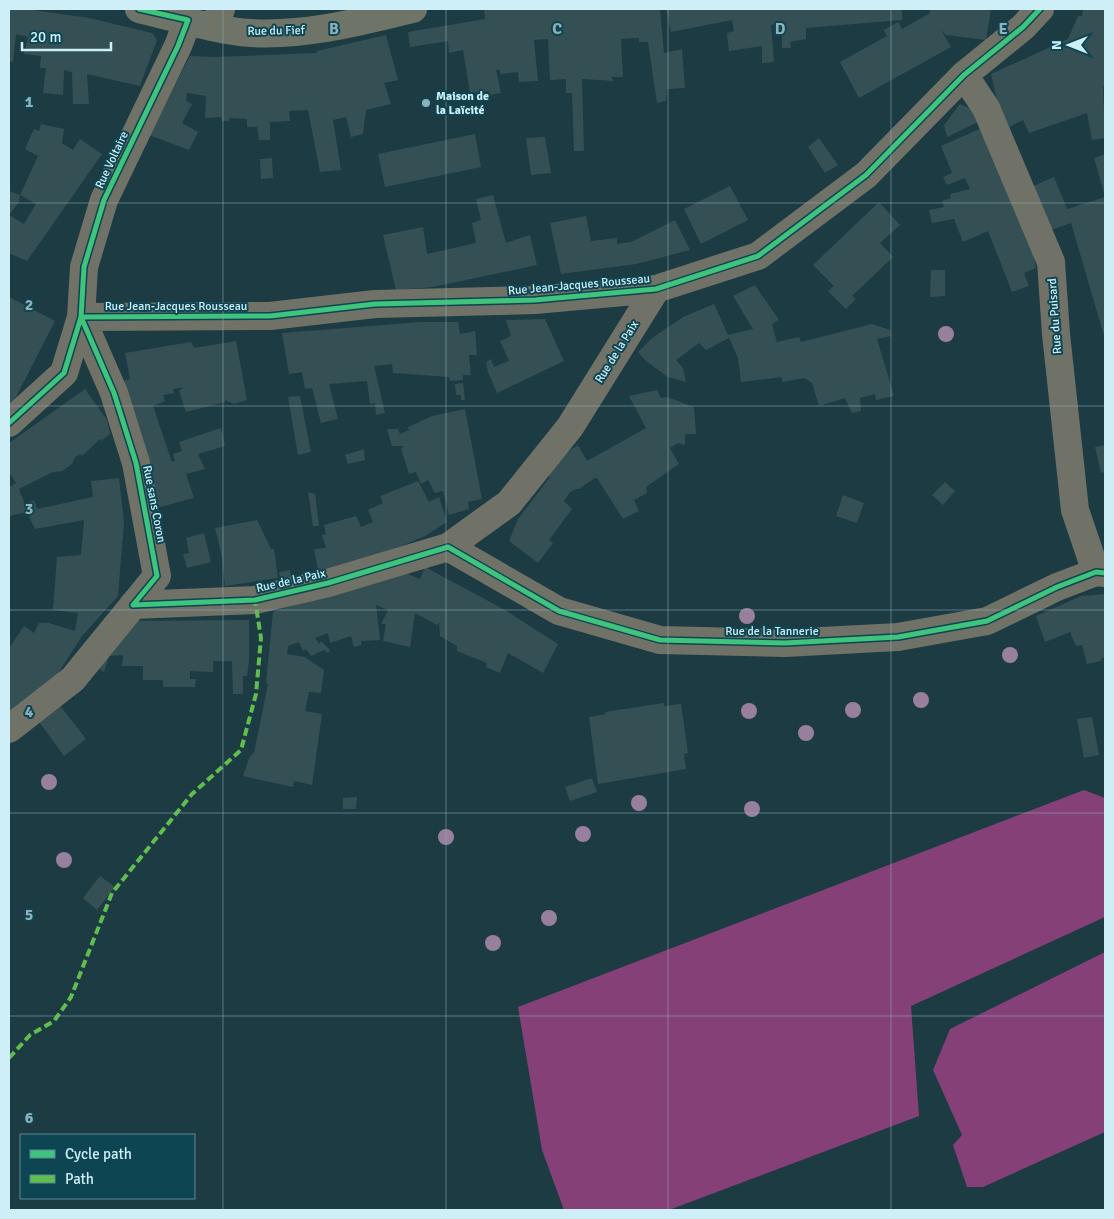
<svg xmlns="http://www.w3.org/2000/svg" width="1114" height="1219" font-family="Signika,sans-serif">
  <style>
    .grass { fill: #844077 }
    .building { fill: #355055 }
    .lines { fill: none; stroke-linecap: round; stroke-linejoin: round }
    .street { stroke: #707267; stroke-width: 28 }
    .secondary { stroke: #6f7468; stroke-width: 28 }
    .quiet { stroke: #5fbe4e; stroke-width: 4; stroke-dasharray: 8 4; stroke-linecap: butt }
    .cycleway-casing { stroke: #0e4552; stroke-width: 8 }
    .cycleway { stroke: #40c37c; stroke-width: 5 }
    .tree { fill: #987f9e }
    .grid { fill: none; stroke: #90b0b9; stroke-width: 1; stroke-opacity: 0.55 }
    .poi-dot { fill: #90b0b9; stroke: #0e4552; stroke-width: 2 }
    .labels { text-anchor: middle; dominant-baseline: central; stroke-width: 4; stroke-linejoin: round; paint-order: stroke }
    .street-label { font-size: 12px; fill: #ceeff8; stroke: #0e4552 }
    .poi-label { font-size: 12px; font-weight: bold; fill: #ceeff8; stroke: #0e4552; text-anchor: start }
    .grid-label { font-size: 16px; text-anchor: middle; font-weight: bold; fill: #90b0b9; stroke: #0e4552; stroke-width: 4; stroke-linejoin: round; paint-order: stroke }
  </style>
  <rect width="100%" height="100%" fill="#1d3b43"/>
  <path class="grass" d="M1084 790 1105 798V917L911 1006 919 1116 669 1210H564L542 1150 518 1007Z
    M1105 952V1132L983 1187H967L953 1145 962 1135 933 1070 950 1029Z"/>
  <path class="building" d="M9 9H26L89 18 152 33 157 40 140 86 87 74 89 104H73L72 72 64 70 63 95 43 93 46 68H40L41 56 24 54 28 37 16 34 13 62 9 61Z
    M484 9H660L664 53 682 49 685 88 667 89 666 101 657 103 648 42H639V38L621 39 623 77H611L614 81 582 79 584 151H574L572 93H566V79L550 80 548 39 534 40 538 81 519 82 518 72 500 74V70H496L501 93 490 95 489 91 470 93 463 50 449 53 448 41 410 47 408 32 485 19Z
    M666 9H902V20L806 28V39L790 42 791 48H782V24L771 25 774 62 762 63V46L729 51 727 33 734 31 732 20 671 32Z
    M930 9H991L986 40 946 35 941 30 951 47 859 98 840 62 887 36 884 30 898 22 902 29 930 13Z
    M1083 9H1105V86L1103 87 1105 138 1092 140 1087 113 1029 133 1023 120 1007 128 1000 112 991 74 1068 39 1078 16H1082Z
    M386 35 398 80 384 83 391 104 366 110 363 134 351 137 346 117 333 120 341 170 320 172 308 110 289 111 290 121 270 122V140H259L257 127H247V119L229 118V121H222L221 117 205 118 206 96 187 93 186 101 192 104 182 123 198 132 189 150 149 135 190 56 215 57 317 53V51Z
    M960 104 975 111 978 122 947 137 944 125Z
    M41 124 64 129 62 143 73 150 80 139 102 154 27 261 9 253V191L20 195 19 202 9 215 24 224 36 204 20 195 38 156 25 149 34 129 39 131Z
    M984 127 1032 245 1035 261 1036 268 1024 273 1029 286 1012 292 988 231 963 242 954 219 932 223 929 210 944 207 942 201 951 198 950 194 970 189 965 178 947 185 943 177 952 173 941 146Z
    M475 134 481 167 385 187 378 154Z
    M545 137 551 173 531 175 526 138Z
    M819 138 838 165 825 173 808 147Z
    M1105 154V192L1104 193 1094 158Z
    M272 158 273 178 261 179 260 159Z
    M1054 177 1067 209 1105 197V339L1071 223 1051 230 1033 186Z
    M730 186 748 220 701 244 684 209Z
    M493 195 506 243 530 235 537 265 433 287 396 290 383 235 423 227 427 254 476 243 472 223 481 220 476 199Z
    M879 202 900 225 880 243 893 257 852 296 856 299 846 309 828 291 834 286 813 265Z
    M586 216 591 241 617 238V244L631 242 675 220 690 250 636 264 561 274 550 223Z
    M931 270H945V296L930 297Z
    M755 285 779 320 772 324 777 342 799 337 801 342 872 324 890 330 891 336 877 339 894 396 876 400 875 394 860 398 861 411 852 413 845 398 819 406 812 383 805 378 782 382V377L741 382 738 358 729 338 706 350 699 343 676 360 683 368 686 382 668 377 646 361 638 352 651 339 683 317 714 304 728 335 753 329 733 296Z
    M9 297 55 321 16 397 9 404Z
    M545 319 564 361 497 393 488 372 486 362 491 359 494 367 509 361 500 341 511 336 506 320Z
    M421 322H458L460 334 475 331 477 355H469L471 375H463V380L450 381 449 377 393 373 392 364 374 366 385 413 376 415 375 403 370 404 367 381 329 384 338 419 321 423 312 388 305 389 302 372 289 374 282 333Z
    M236 341 247 400 234 404 225 400V402L186 412 179 391 183 387 173 389 174 393 163 395 165 401 153 406 172 462 175 461 173 454 182 451 179 442 221 428 225 446 198 454 205 469 186 474 194 498 156 508 116 383 130 379 125 353 191 342 194 348Z
    M463 383 465 400H461V395H456L455 384Z
    M85 389 107 420 110 434 101 441 100 439 82 456 80 454 75 457 72 464 62 471 53 472 19 489 25 504 34 500 37 509 93 497 91 481 119 478 124 522 118 596 82 636 55 678 9 719V648L24 626 34 633 39 623H49L75 631 78 613 53 610 57 557 81 555 84 520 35 529 27 512 9 516V487L16 483 9 472V443Z
    M657 390 661 398 667 397 694 407 696 434H685V445L678 443 670 448 679 464 646 487 647 493 634 500 639 511 623 519 597 478H595L579 489H576L570 492 564 501 572 509 549 540 553 543 538 563 509 541 518 519 550 477 545 474 558 458 578 445 587 461 646 428 629 396Z
    M300 396 311 452 298 455 288 397Z
    M465 409 482 499 468 502 469 509 449 515 443 491 435 493 428 480 421 484 416 472 409 474 401 449 404 446H392L387 429H398L400 434 409 430 408 427 432 416Z
    M1105 445V472L1101 473 1095 447Z
    M364 449 365 460 348 464 345 455Z
    M418 481 429 502 439 497 447 522 425 536 373 558 319 574 314 549 326 548 322 535 326 534 324 525 356 516 361 527 373 522 368 510 383 503 380 496Z
    M945 482 955 491 943 505 932 495Z
    M308 492 315 494 319 526H313Z
    M843 495 864 503 857 523 836 516Z
    M257 520 271 549H274L278 578 225 586 222 557 215 528Z
    M204 533 211 562 187 568 183 554 189 553 186 538Z
    M425 567 505 610 558 644 543 673 508 653 500 673 486 667 487 663 457 651V646L440 636 439 622 437 625 415 613 410 647 383 641 386 624H381L388 610 376 605 380 640 361 641V645L354 647 351 636 330 643 328 633 315 638 319 644 321 641 330 650 328 653 324 650 311 656 306 649 303 651 299 642 288 646 287 654 305 657 324 670 321 693 309 692 305 711 322 714 312 785 294 781 293 787 243 776 250 756 254 753 268 684 266 683 273 612 397 570 420 579Z
    M290 570 291 578H280L279 572Z
    M1105 594V657L1102 658 1101 661 1087 664 1082 645 1076 646 1070 632 1045 642 1036 616 1081 596Z
    M249 620V661L247 676H243V694H233L232 661H213V672L190 671V679H196L195 687H163V680H143V666H122L123 655 109 656 104 672 92 664 122 621Z
    M58 703 86 739 64 756 37 719Z
    M664 703V706L681 704 688 753 684 754 686 769 598 784 589 717 606 714 605 712Z
    M1092 717 1099 755 1084 758 1077 719Z
    M592 778 597 792 570 801 565 787Z
    M357 797 356 809H343V798Z
    M100 876 115 887 97 910 83 898Z"/>
  <g class="lines">
    <path class="street" d="M215 26 221 9
      M964 75 986 108 1051 262 1056 334 1075 510 1096 572
      M81 317 270 316 375 304 535 300 656 289 758 256 866 175 964 75 1023 27 1040 9
      M9 423 64 373 81 317 84 267 104 200 178 46 188 20
      M448 547 559 611 660 640 785 643 898 637 987 621 1057 587 1096 572 1105 573
      M133 605 255 600 328 583 448 547 509 503 570 427 656 289
      M9 729 73 679 157 576 136 463 114 393 81 317"/>
    <path class="secondary" d="M139 9C173 17 217 31 251 33 307 36 359 22 413 9"/>
    <path class="quiet" d="M9 1058 30 1035 54 1021 71 997 112 893 192 794 241 750 256 694 261 638 255 600"/>
    <defs>
      <path id="cycleway" d="M81 317 270 316 375 304 535 300 656 289 758 256 866 175 964 75 1023 27 1040 9
        M81 317 114 393 136 463 157 576 133 605
        M9 423 64 373 81 317 84 267 104 200 178 46 188 20 139 9
        M133 605 255 600 328 583 448 547 559 611 660 640 785 643 898 637 987 621 1057 587 1096 572 1105 573"/>
    </defs>
    <use href="#cycleway" class="cycleway-casing"/>
    <use href="#cycleway" class="cycleway"/>
  </g>
  <g class="tree">
    <circle cx="946" cy="334" r="8"/>
    <circle cx="747" cy="616" r="8"/>
    <circle cx="1010" cy="655" r="8"/>
    <circle cx="921" cy="700" r="8"/>
    <circle cx="853" cy="710" r="8"/>
    <circle cx="749" cy="711" r="8"/>
    <circle cx="806" cy="733" r="8"/>
    <circle cx="49" cy="782" r="8"/>
    <circle cx="639" cy="803" r="8"/>
    <circle cx="752" cy="809" r="8"/>
    <circle cx="583" cy="834" r="8"/>
    <circle cx="446" cy="837" r="8"/>
    <circle cx="64" cy="860" r="8"/>
    <circle cx="549" cy="918" r="8"/>
    <circle cx="493" cy="943" r="8"/>
  </g>
  <path class="grid" d="M223 9V1210M446 9V1210M668 9V1210M891 9V1210M9 203H1105M9 406H1105M9 610H1105M9 813H1105M9 1016H1105"/>
  <circle class="poi-dot" cx="426" cy="103" r="5"/>
  <g class="labels">
    <g class="street-label">
      <text transform="translate(276 31) rotate(-1)">Rue du Fief</text>
      <text transform="translate(112 160) rotate(-65)">Rue Voltaire</text>
      <text transform="translate(579 285) rotate(-5)">Rue Jean-Jacques Rousseau</text>
      <text x="176" y="306">Rue Jean-Jacques Rousseau</text>
      <text transform="translate(1055 316) rotate(-94)">Rue du Puisard</text>
      <text transform="translate(617 352) rotate(-58)">Rue de la Paix</text>
      <text transform="translate(154 504) rotate(79)">Rue sans Coron</text>
      <text transform="translate(291 581) rotate(-13)">Rue de la Paix</text>
      <text x="772" y="631">Rue de la Tannerie</text>
    </g>
    <g class="poi-label">
      <text x="436" y="96">Maison de<tspan x="436" dy="14">la Laïcité</tspan></text>
    </g>
  </g>
  <g class="grid-label">
    <text x="334" y="34">B</text>
    <text x="557" y="34">C</text>
    <text x="780" y="34">D</text>
    <text x="1003" y="34">E</text>
    <text x="29" y="107">1</text>
    <text x="29" y="310">2</text>
    <text x="29" y="514">3</text>
    <text x="29" y="717">4</text>
    <text x="29" y="920">5</text>
    <text x="29" y="1123">6</text>
  </g>
  <rect width="1114" height="1219" fill="none" stroke="#ceeff8" stroke-width="20"/>
  <rect x="20" y="1134" width="175" height="65" fill="#0e4552" stroke="#5b8994"/>
  <rect x="30" y="1150" width="25" height="8" fill="#40c37c" stroke="#5b8994"/>
  <text x="65" y="1159" font-size="15" fill="#ceeff8">Cycle path</text>
  <rect x="30" y="1175" width="25" height="8" fill="#5fbe4e" stroke="#5b8994"/>
  <text x="65" y="1184" font-size="15" fill="#ceeff8">Path</text>
  <g transform="translate(1069 45) rotate(270)" stroke="#0e4552" stroke-width="4" paint-order="stroke">
  <path d="M0-4L9 19L0 12L-9 19Z" fill="#ceeff8"/>
  <text y="-8" font-size="14" font-weight="bold" text-anchor="middle" fill="#ceeff8">N</text>
  </g>
  <path d="M22 42v8h89v-8" fill="none" stroke="#ceeff8" stroke-width="2.5"/>
  <text x="30" y="42" font-size="15" fill="#ceeff8" stroke="#0e4552" stroke-width="4" paint-order="stroke">20 m</text>
</svg>
